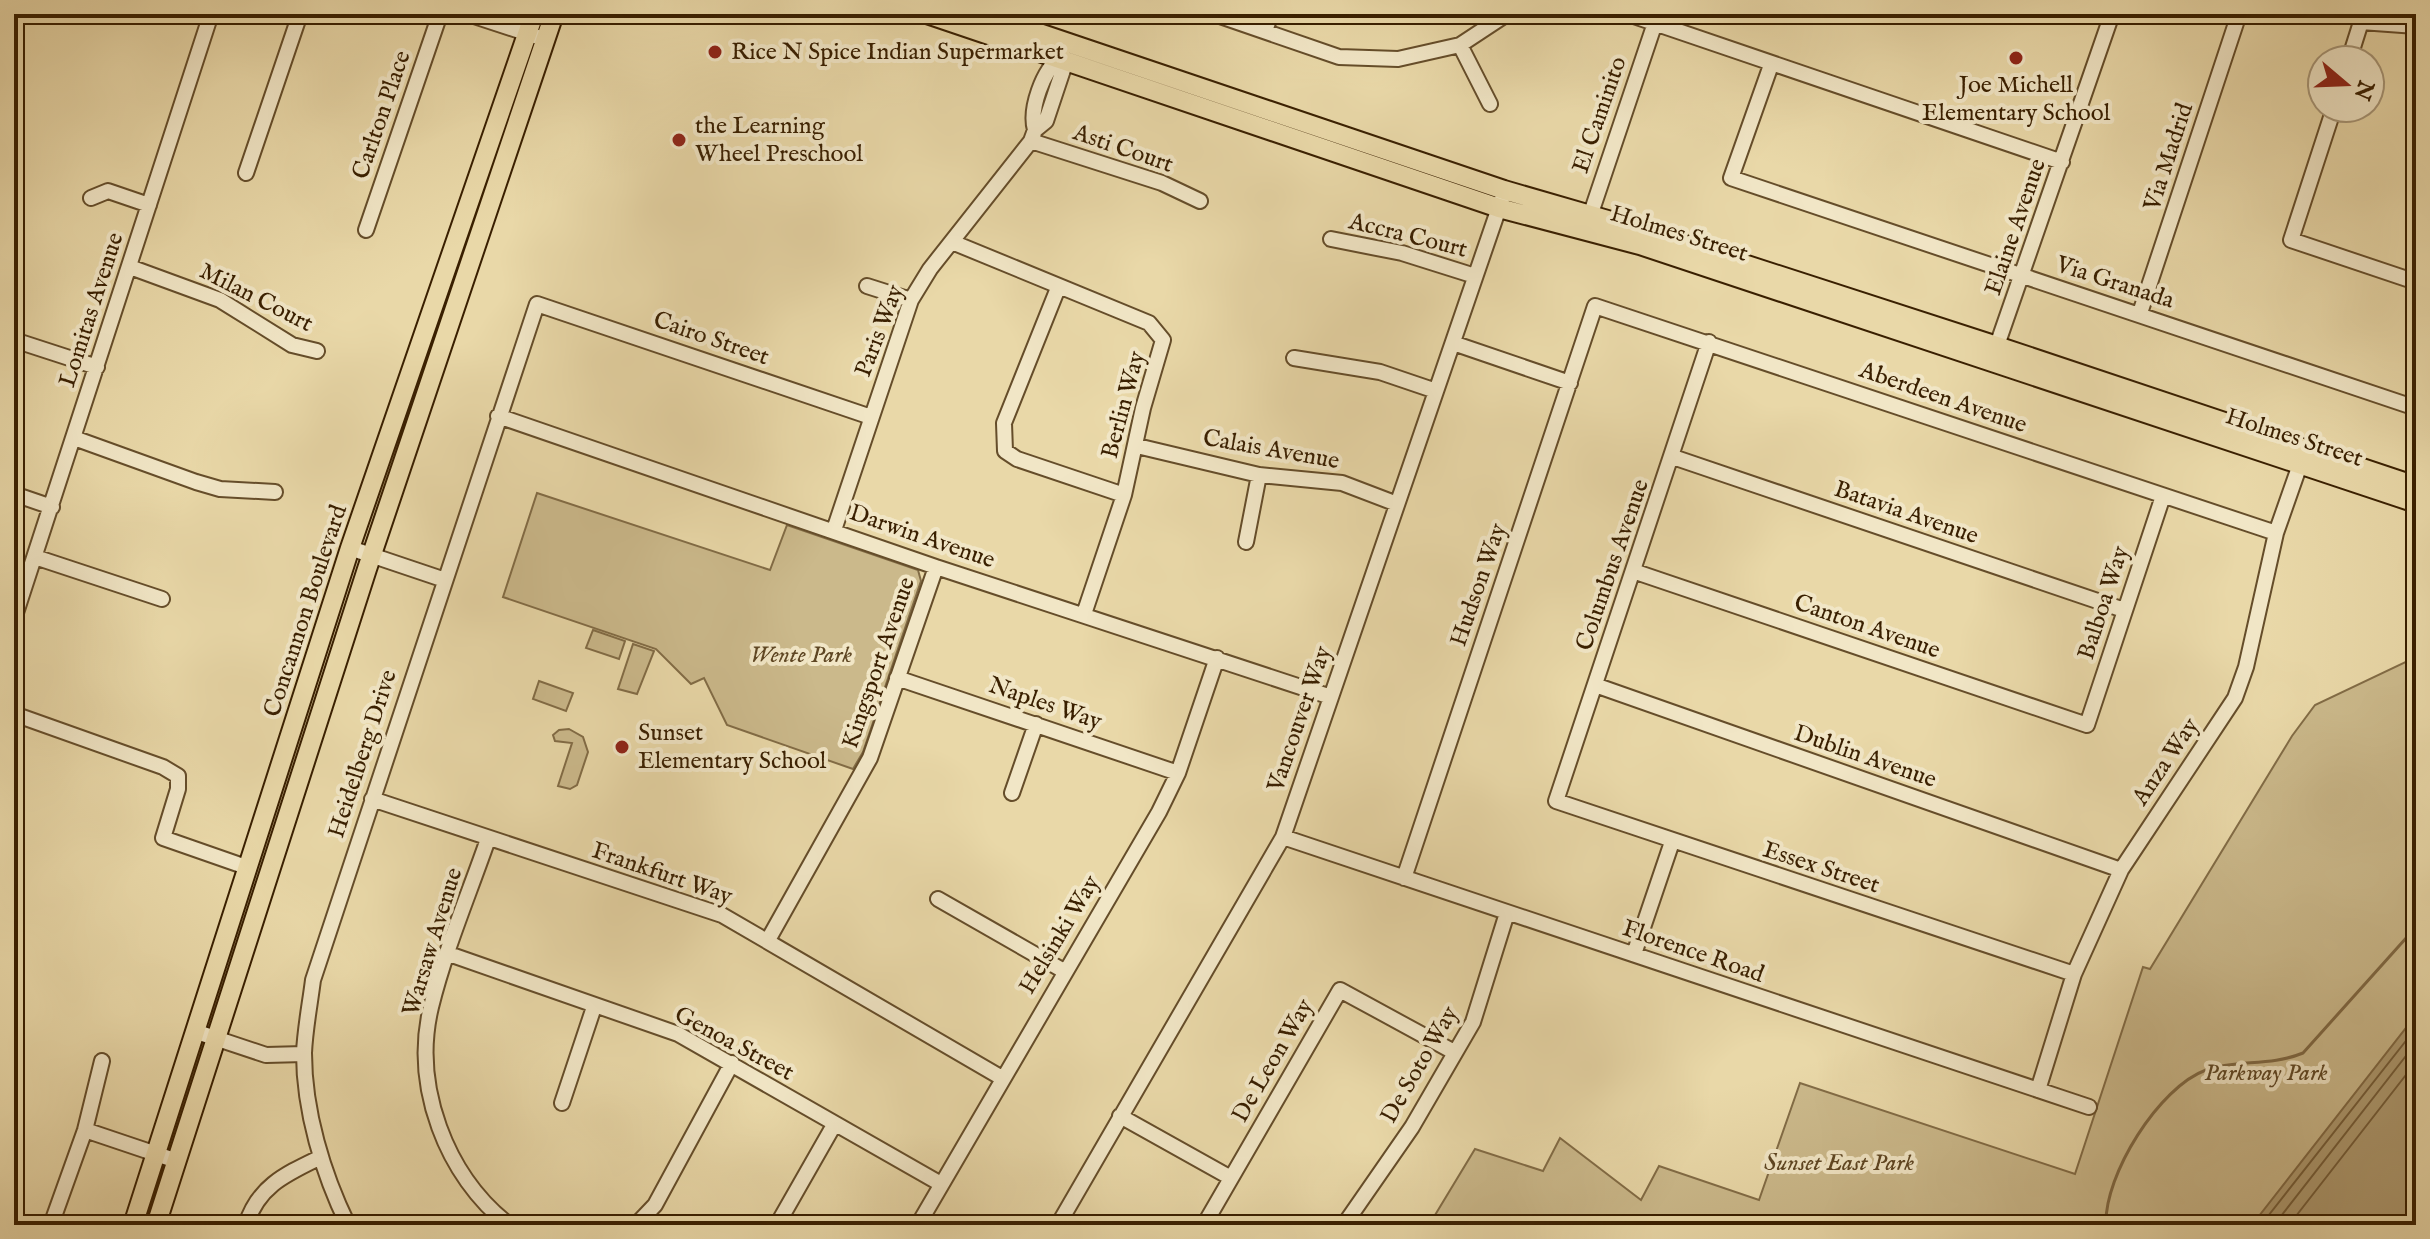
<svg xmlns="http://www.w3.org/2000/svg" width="2430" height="1239" font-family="'IM FELL English',serif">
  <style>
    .green { fill: #cbb98b; stroke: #826c46; stroke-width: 2 }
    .water { fill: #ad996f; stroke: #7f6843; stroke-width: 2 }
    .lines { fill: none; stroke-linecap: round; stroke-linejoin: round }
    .shore { stroke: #735c38; stroke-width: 2 }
    .stream { stroke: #7f6843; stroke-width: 3 }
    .minor-casing { stroke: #654d2a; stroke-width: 18 }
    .major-casing { stroke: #391f00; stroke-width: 22 }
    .minor { stroke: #f1e6c6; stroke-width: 14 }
    .major { stroke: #e9d8a8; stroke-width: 18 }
    .poi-dot { fill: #8f2418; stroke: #f1e6c6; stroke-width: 3 }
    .labels { text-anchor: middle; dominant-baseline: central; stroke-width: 8; stroke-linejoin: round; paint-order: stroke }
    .poi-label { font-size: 24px; fill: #391f00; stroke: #f1e6c6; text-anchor: start }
    .street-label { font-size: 24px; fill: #391f00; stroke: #f1e6c6 }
    .park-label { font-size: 24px; font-style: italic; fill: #5e4623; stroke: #f1e6c6 }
  </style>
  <rect width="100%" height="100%" fill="#e9d8a8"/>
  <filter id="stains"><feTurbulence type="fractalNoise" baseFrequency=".0025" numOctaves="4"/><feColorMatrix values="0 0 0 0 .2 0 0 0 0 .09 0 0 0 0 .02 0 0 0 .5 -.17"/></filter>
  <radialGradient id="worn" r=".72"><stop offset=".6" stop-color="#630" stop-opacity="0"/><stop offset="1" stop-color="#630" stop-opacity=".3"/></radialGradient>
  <path class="green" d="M537 493 770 570 787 525 918 570 921 581 863 752 853 769 727 725 704 678 691 684 656 649 503 597Z
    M593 630 625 641 619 659 586 648Z
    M633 644 654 651 637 694 618 689Z
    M2416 657V1225H1429L1475 1149 1543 1171 1560 1138 1641 1200 1659 1166 1759 1200 1800 1083 2075 1174 2143 967 2150 969 2292 736 2315 705Z
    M539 681 573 693 566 711 533 699Z
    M569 729 583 737 588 752 577 785 570 789 558 786 572 743 555 741 553 735 559 730Z"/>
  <path class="water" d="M2416 1015V1225H2252Z"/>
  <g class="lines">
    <path class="shore" d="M2261 1225 2416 1028
      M2274 1225 2416 1043
      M2289 1225 2416 1062"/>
    <path class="stream" d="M2106 1225C2104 1175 2159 1087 2206 1070 2238 1059 2269 1067 2303 1053L2416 927"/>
    <defs>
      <path id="minor" d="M468 14 535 36
        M1214 14 1339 57 1398 59 1460 45 1507 14
        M1628 14 2062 162
        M1265 31 1271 14
        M1460 45 1490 104
        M2349 60 2361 22 2416 26
        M1771 65 1731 178 2416 408
        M2334 108 2291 240 2416 282
        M1035 130C1029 109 1043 70 1060 58
        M1031 141 1162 183 1200 201
        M246 173 300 14
        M91 198 108 191 149 205
        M1588 222 1658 14
        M366 230 440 14
        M1331 239 1402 253 1475 276
        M952 242 1149 323 1163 340 1143 408 1124 495 1084 614
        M130 267 220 300 292 345 317 351
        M867 286 911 300
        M1058 288 1004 423 1005 451 1017 459 1124 495
        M2140 313 2239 14
        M14 340 97 367
        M1709 342 1556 801 2074 974
        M1453 343 1570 383
        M1994 354 2112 14
        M1294 358 1380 372 1436 391
        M498 416 936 567 1331 697
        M74 438 196 482 220 489 275 492
        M1137 446 1259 475 1342 483 1397 504
        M1673 457 2124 610
        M14 494 52 507
        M834 530 911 300 930 269 1031 141 1035 130 1046 121 1063 70 1062 52
        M1246 542 1259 475
        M350 548 445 580
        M35 557 162 599
        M1633 571 2087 725 2163 496
        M14 619 211 14
        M897 678 1178 773
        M1595 685 2121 870
        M14 714 163 767 178 776V789L163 838 249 868
        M1012 793 1036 724
        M372 799 722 915 1002 1078
        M1283 837 2089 1107
        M488 839C469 894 445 950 431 1007 412 1086 446 1176 509 1225
        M1404 878 1595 306 2276 533
        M938 899 1064 971
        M768 940 870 758 936 567
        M449 954 678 1034 941 1184
        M1634 954 1672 842
        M197 1032 266 1055 304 1054
        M2038 1090 2074 974 2121 870 2235 698 2246 667 2276 533 2303 456
        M562 1103 594 1007
        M1120 1116 1231 1178
        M85 1130 177 1161
        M51 1225 85 1130 102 1061
        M246 1225C258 1186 286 1174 321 1157
        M348 1225C323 1174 304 1111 304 1053 305 1029 310 1004 313 980L537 304 871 417
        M636 1225 655 1205 732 1063
        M777 1225 834 1125
        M918 1225 1159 812 1178 773 1217 658
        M1058 1225 1283 837 1502 199
        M1204 1225 1340 990 1454 1052
        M1344 1225 1412 1127 1473 1022 1507 913"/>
      <path id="major" d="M927 14 1499 208 1640 245 2416 503
        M983 14 1504 190 1611 221 1997 346 2416 486
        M133 1225 350 548 534 14
        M156 1225 367 569 554 14"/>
    </defs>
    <use href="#minor" class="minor-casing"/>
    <use href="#major" class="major-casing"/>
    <use href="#minor" class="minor"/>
    <use href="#major" class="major"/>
  </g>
  <g class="poi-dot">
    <circle cx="715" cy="52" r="8"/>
    <circle cx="2016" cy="58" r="8"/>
    <circle cx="679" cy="140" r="8"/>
    <circle cx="622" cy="747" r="8"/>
  </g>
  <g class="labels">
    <g class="poi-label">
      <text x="731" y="52">Rice N Spice Indian Supermarket</text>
      <text x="2016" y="85" text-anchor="middle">Joe Michell<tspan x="2016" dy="28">Elementary School</tspan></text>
      <text x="695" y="126">the Learning<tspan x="695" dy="28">Wheel Preschool</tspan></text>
      <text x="638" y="733">Sunset<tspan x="638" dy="28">Elementary School</tspan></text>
    </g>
    <g class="street-label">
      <text transform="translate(382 115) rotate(-71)">Carlton Place</text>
      <text transform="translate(1600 115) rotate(-71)">El Caminito</text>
      <text transform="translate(1123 149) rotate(19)">Asti Court</text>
      <text transform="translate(2169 157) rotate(-72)">Via Madrid</text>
      <text transform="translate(2016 227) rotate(-71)">Elaine Avenue</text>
      <text transform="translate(1679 234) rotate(17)">Holmes Street</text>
      <text transform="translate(1408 236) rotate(14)">Accra Court</text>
      <text transform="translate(2115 283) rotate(18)">Via Granada</text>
      <text transform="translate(256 298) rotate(27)">Milan Court</text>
      <text transform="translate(92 310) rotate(-72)">Lomitas Avenue</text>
      <text transform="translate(880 331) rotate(-69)">Paris Way</text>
      <text transform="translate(711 339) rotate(19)">Cairo Street</text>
      <text transform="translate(1943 398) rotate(19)">Aberdeen Avenue</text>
      <text transform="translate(1124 405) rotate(-75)">Berlin Way</text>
      <text transform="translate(2294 438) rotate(18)">Holmes Street</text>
      <text transform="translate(1271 450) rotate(10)">Calais Avenue</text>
      <text transform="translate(1906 513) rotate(19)">Batavia Avenue</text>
      <text transform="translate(922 537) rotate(19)">Darwin Avenue</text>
      <text transform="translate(1613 565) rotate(-71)">Columbus Avenue</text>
      <text transform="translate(1479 585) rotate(-71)">Hudson Way</text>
      <text transform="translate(2104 603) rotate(-72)">Balboa Way</text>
      <text transform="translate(306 611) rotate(-72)">Concannon Boulevard</text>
      <text transform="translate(1867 627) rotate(19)">Canton Avenue</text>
      <text transform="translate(879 663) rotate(-71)">Kingsport Avenue</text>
      <text transform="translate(1045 704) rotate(19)">Naples Way</text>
      <text transform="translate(1300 719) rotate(-71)">Vancouver Way</text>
      <text transform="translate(363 754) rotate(-72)">Heidelberg Drive</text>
      <text transform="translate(1865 757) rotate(19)">Dublin Avenue</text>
      <text transform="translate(2166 762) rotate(-56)">Anza Way</text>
      <text transform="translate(1821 868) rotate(18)">Essex Street</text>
      <text transform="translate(662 874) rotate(19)">Frankfurt Way</text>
      <text transform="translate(1060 935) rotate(-59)">Helsinki Way</text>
      <text transform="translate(433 942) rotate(-73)">Warsaw Avenue</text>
      <text transform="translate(1693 952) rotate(19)">Florence Road</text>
      <text transform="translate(734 1044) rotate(28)">Genoa Street</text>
      <text transform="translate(1273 1061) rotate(-60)">De Leon Way</text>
      <text transform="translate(1420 1065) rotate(-60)">De Soto Way</text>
    </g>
    <g class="park-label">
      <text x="801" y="655">Wente Park</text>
      <text x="2266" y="1073">Parkway Park</text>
      <text x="1839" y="1163">Sunset East Park</text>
    </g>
  </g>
  <rect width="2430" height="1239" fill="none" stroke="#e9d8a8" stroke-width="48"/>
  <rect x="16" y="16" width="2398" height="1207" fill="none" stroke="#391f00" stroke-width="4"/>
  <rect x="24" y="24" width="2382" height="1191" fill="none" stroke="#391f00" stroke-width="2"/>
  <g transform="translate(2346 84) rotate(109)"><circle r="38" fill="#f1e6c6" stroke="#a79677" stroke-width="2"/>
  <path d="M0-6L14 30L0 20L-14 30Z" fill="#8f2418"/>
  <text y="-12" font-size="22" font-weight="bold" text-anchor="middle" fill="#391f00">N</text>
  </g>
  <rect width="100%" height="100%" filter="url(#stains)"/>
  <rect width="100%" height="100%" fill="url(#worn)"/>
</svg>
